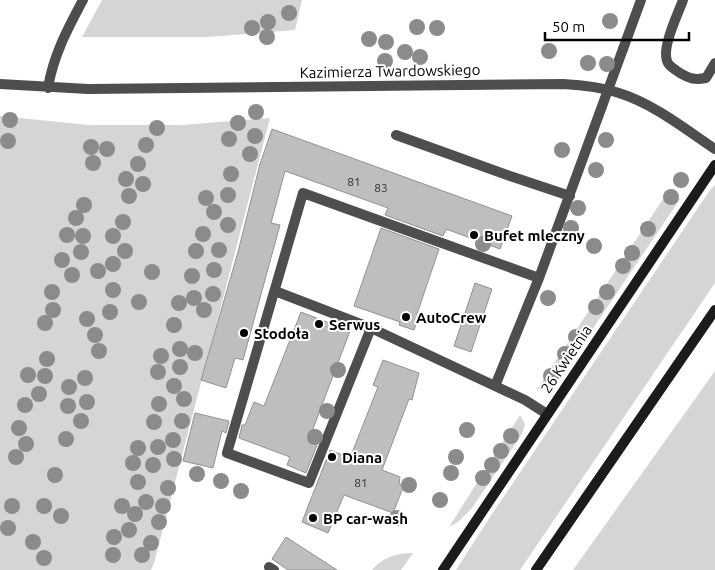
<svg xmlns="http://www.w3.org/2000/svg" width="715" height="570" font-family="Ubuntu,sans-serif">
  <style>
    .green { fill: #d5d5d5 }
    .building { fill: #bebebe; stroke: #929292 }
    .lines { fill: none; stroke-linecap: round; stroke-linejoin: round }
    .lane { stroke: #4e4e4e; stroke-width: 10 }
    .street { stroke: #4e4e4e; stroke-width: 10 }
    .secondary { stroke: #1b1b1b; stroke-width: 10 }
    .tree { fill: #8b8b8b }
    .poi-dot { fill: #000; stroke: #fff; stroke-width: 2 }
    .labels { text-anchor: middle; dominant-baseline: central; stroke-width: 4; stroke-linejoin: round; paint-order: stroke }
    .number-label { font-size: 12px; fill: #303030 }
    .street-label { font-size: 15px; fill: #000; stroke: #fff }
    .poi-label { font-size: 15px; font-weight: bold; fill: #000; stroke: #fff; text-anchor: start }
  </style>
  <rect width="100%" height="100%" fill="#fff"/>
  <path class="green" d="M102 0H302L295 30 208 37H82Z
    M0 116 89 125H182L270 118 154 563 151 570H0Z
    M715 185V283L520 570H456L492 514 710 190Z
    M669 190 680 199 557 382 549 389H537Z
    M715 371V570H573Z
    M520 415 525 424 522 434 472 508 458 522 449 527Z
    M413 553 401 570H372C383 557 396 553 413 553Z"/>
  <path class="building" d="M272 129 512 216 500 249 446 229 443 236 385 215 388 208 285 171 271 223 280 225 243 360 235 358 226 388 201 380 238 252 260 164Z
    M381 228 439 249 417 314 419 315 414 330 399 325 400 322 354 306Z
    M475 283 492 289 471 352 454 346Z
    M301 312 350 331 308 442 317 445 306 473 287 465 290 457 239 438 242 425H245L254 402 264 406Z
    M383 360 419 373 412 400 409 399 382 470 400 477 399 484 404 485 393 513 344 495 328 533 302 522 330 450 350 458 378 387 373 385Z
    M195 413 229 421 226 433 222 431 213 468 183 461Z
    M286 537 337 570H288L272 559Z"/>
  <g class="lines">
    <path class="lane" d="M683 0C678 14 660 50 668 63 670 67 676 70 680 73 690 79 695 80 706 78L715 63
      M396 135 510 176 570 196
      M275 291 371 328 495 386
      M371 328 309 483 227 453 303 193 539 278
      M547 414 525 400 495 386 539 278 623 49
      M269 567 274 570"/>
    <path class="street" d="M623 49 641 0
      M0 84 88 89 563 84C582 85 601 87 619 93 654 104 685 129 715 149
      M48 88C53 56 68 28 83 0"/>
    <path class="secondary" d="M443 570 715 165
      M536 570 715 310"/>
  </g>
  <g class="tree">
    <circle cx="289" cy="13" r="8"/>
    <circle cx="610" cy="21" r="8"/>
    <circle cx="268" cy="22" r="8"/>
    <circle cx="417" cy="27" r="8"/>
    <circle cx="252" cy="28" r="8"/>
    <circle cx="437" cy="28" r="8"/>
    <circle cx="267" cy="37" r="8"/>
    <circle cx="369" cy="39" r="8"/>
    <circle cx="386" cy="42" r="8"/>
    <circle cx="549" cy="51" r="8"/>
    <circle cx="405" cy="52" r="8"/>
    <circle cx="420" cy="57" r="8"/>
    <circle cx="385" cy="61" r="8"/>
    <circle cx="588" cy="63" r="8"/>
    <circle cx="607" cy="64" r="8"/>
    <circle cx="256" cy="112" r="8"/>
    <circle cx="10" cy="120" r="8"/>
    <circle cx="238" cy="123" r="8"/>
    <circle cx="157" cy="128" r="8"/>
    <circle cx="255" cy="136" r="8"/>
    <circle cx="229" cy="139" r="8"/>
    <circle cx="606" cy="140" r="8"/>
    <circle cx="8" cy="141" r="8"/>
    <circle cx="146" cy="145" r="8"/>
    <circle cx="91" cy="147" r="8"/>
    <circle cx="107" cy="149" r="8"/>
    <circle cx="562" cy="150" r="8"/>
    <circle cx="250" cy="154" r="8"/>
    <circle cx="93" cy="163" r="8"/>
    <circle cx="138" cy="164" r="8"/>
    <circle cx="596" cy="170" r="8"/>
    <circle cx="231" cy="174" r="8"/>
    <circle cx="126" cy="179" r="8"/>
    <circle cx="681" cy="180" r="8"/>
    <circle cx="143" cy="184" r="8"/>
    <circle cx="228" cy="195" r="8"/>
    <circle cx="129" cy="196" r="8"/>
    <circle cx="671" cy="197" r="8"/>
    <circle cx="206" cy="198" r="8"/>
    <circle cx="84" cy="205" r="8"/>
    <circle cx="578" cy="208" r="8"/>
    <circle cx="214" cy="212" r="8"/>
    <circle cx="76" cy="218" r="8"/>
    <circle cx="123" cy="222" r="8"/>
    <circle cx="228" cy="225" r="8"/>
    <circle cx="571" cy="228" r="8"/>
    <circle cx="648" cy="229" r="8"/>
    <circle cx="203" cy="234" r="8"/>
    <circle cx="67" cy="235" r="8"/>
    <circle cx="83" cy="236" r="8"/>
    <circle cx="113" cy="236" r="8"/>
    <circle cx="483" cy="244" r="8"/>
    <circle cx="594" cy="246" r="8"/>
    <circle cx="219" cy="250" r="8"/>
    <circle cx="125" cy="251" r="8"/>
    <circle cx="196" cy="251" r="8"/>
    <circle cx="81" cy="252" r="8"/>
    <circle cx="632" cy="253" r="8"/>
    <circle cx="62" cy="260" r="8"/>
    <circle cx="113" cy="264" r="8"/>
    <circle cx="623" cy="266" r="8"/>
    <circle cx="214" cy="270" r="8"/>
    <circle cx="98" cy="271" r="8"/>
    <circle cx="152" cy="272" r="8"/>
    <circle cx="72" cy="275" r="8"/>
    <circle cx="192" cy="276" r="8"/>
    <circle cx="113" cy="290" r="8"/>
    <circle cx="52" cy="292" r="8"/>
    <circle cx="607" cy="292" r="8"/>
    <circle cx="213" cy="294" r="8"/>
    <circle cx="194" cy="298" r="8"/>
    <circle cx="548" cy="298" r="8"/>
    <circle cx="139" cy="302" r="8"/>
    <circle cx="179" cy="303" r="8"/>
    <circle cx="596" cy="307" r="8"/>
    <circle cx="53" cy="310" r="8"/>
    <circle cx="204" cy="310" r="8"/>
    <circle cx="110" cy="312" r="8"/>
    <circle cx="87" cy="319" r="8"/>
    <circle cx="45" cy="323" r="8"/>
    <circle cx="174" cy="325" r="8"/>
    <circle cx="95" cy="335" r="8"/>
    <circle cx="576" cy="337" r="8"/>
    <circle cx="180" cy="349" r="8"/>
    <circle cx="99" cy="351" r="8"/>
    <circle cx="195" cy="353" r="8"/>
    <circle cx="565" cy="354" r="8"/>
    <circle cx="161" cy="356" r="8"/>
    <circle cx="47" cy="359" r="8"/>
    <circle cx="180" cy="367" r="8"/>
    <circle cx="338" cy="370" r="8"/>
    <circle cx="158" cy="372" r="8"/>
    <circle cx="28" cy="375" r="8"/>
    <circle cx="45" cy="376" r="8"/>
    <circle cx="551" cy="376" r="8"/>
    <circle cx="85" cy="378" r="8"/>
    <circle cx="174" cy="386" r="8"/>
    <circle cx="69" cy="387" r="8"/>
    <circle cx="39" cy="394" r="8"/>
    <circle cx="184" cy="399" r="8"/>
    <circle cx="87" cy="402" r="8"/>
    <circle cx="159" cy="404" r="8"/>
    <circle cx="25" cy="405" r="8"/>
    <circle cx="68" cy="406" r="8"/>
    <circle cx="327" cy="411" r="8"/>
    <circle cx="81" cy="421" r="8"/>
    <circle cx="182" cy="421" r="8"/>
    <circle cx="154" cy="422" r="8"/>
    <circle cx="19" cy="428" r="8"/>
    <circle cx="467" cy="430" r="8"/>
    <circle cx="511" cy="436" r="8"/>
    <circle cx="315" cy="437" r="8"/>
    <circle cx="66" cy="439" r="8"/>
    <circle cx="173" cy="440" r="8"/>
    <circle cx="26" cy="444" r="8"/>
    <circle cx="158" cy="447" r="8"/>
    <circle cx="138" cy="448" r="8"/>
    <circle cx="501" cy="451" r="8"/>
    <circle cx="16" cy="457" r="8"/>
    <circle cx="456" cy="457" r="8"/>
    <circle cx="174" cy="459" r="8"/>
    <circle cx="133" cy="463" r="8"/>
    <circle cx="153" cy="465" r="8"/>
    <circle cx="492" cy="465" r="8"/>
    <circle cx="451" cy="473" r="8"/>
    <circle cx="197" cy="474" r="8"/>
    <circle cx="55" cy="475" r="8"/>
    <circle cx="483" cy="478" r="8"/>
    <circle cx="221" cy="481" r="8"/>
    <circle cx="138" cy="482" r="8"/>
    <circle cx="409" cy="485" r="8"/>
    <circle cx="168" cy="488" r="8"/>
    <circle cx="241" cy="491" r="8"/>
    <circle cx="440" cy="500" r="8"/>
    <circle cx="146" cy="502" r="8"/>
    <circle cx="12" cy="506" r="8"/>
    <circle cx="44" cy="506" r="8"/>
    <circle cx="122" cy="506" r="8"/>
    <circle cx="163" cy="506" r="8"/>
    <circle cx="135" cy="514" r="8"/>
    <circle cx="61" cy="516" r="8"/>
    <circle cx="397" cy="518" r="8"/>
    <circle cx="159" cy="522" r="8"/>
    <circle cx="8" cy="528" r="8"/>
    <circle cx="129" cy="530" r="8"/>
    <circle cx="114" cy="537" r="8"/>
    <circle cx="33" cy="542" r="8"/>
    <circle cx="151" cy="543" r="8"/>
    <circle cx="113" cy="555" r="8"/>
    <circle cx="142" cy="555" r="8"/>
    <circle cx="44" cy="558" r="8"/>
  </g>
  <g class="poi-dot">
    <circle cx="474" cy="235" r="5"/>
    <circle cx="406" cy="317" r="5"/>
    <circle cx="319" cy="324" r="5"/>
    <circle cx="244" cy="333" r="5"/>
    <circle cx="332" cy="457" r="5"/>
    <circle cx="313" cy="518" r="5"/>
  </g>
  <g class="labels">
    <g class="number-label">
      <text x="354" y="181">81</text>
      <text x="381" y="187">83</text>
      <text x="361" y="482">81</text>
    </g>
    <g class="street-label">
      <text transform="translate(390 71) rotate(-1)">Kazimierza Twardowskiego</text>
      <text transform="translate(566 359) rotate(-56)">26 Kwietnia</text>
    </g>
    <g class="poi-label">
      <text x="484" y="235">Bufet mleczny</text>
      <text x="416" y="317">AutoCrew</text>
      <text x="329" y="324">Serwus</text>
      <text x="254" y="333">Stodoła</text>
      <text x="342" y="457">Diana</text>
      <text x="323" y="518">BP car-wash</text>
    </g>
  </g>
  <path d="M545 32v8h144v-8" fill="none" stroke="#000000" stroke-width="2.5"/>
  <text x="552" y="32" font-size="15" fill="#000000" stroke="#ffffff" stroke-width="4" paint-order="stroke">50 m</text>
</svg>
